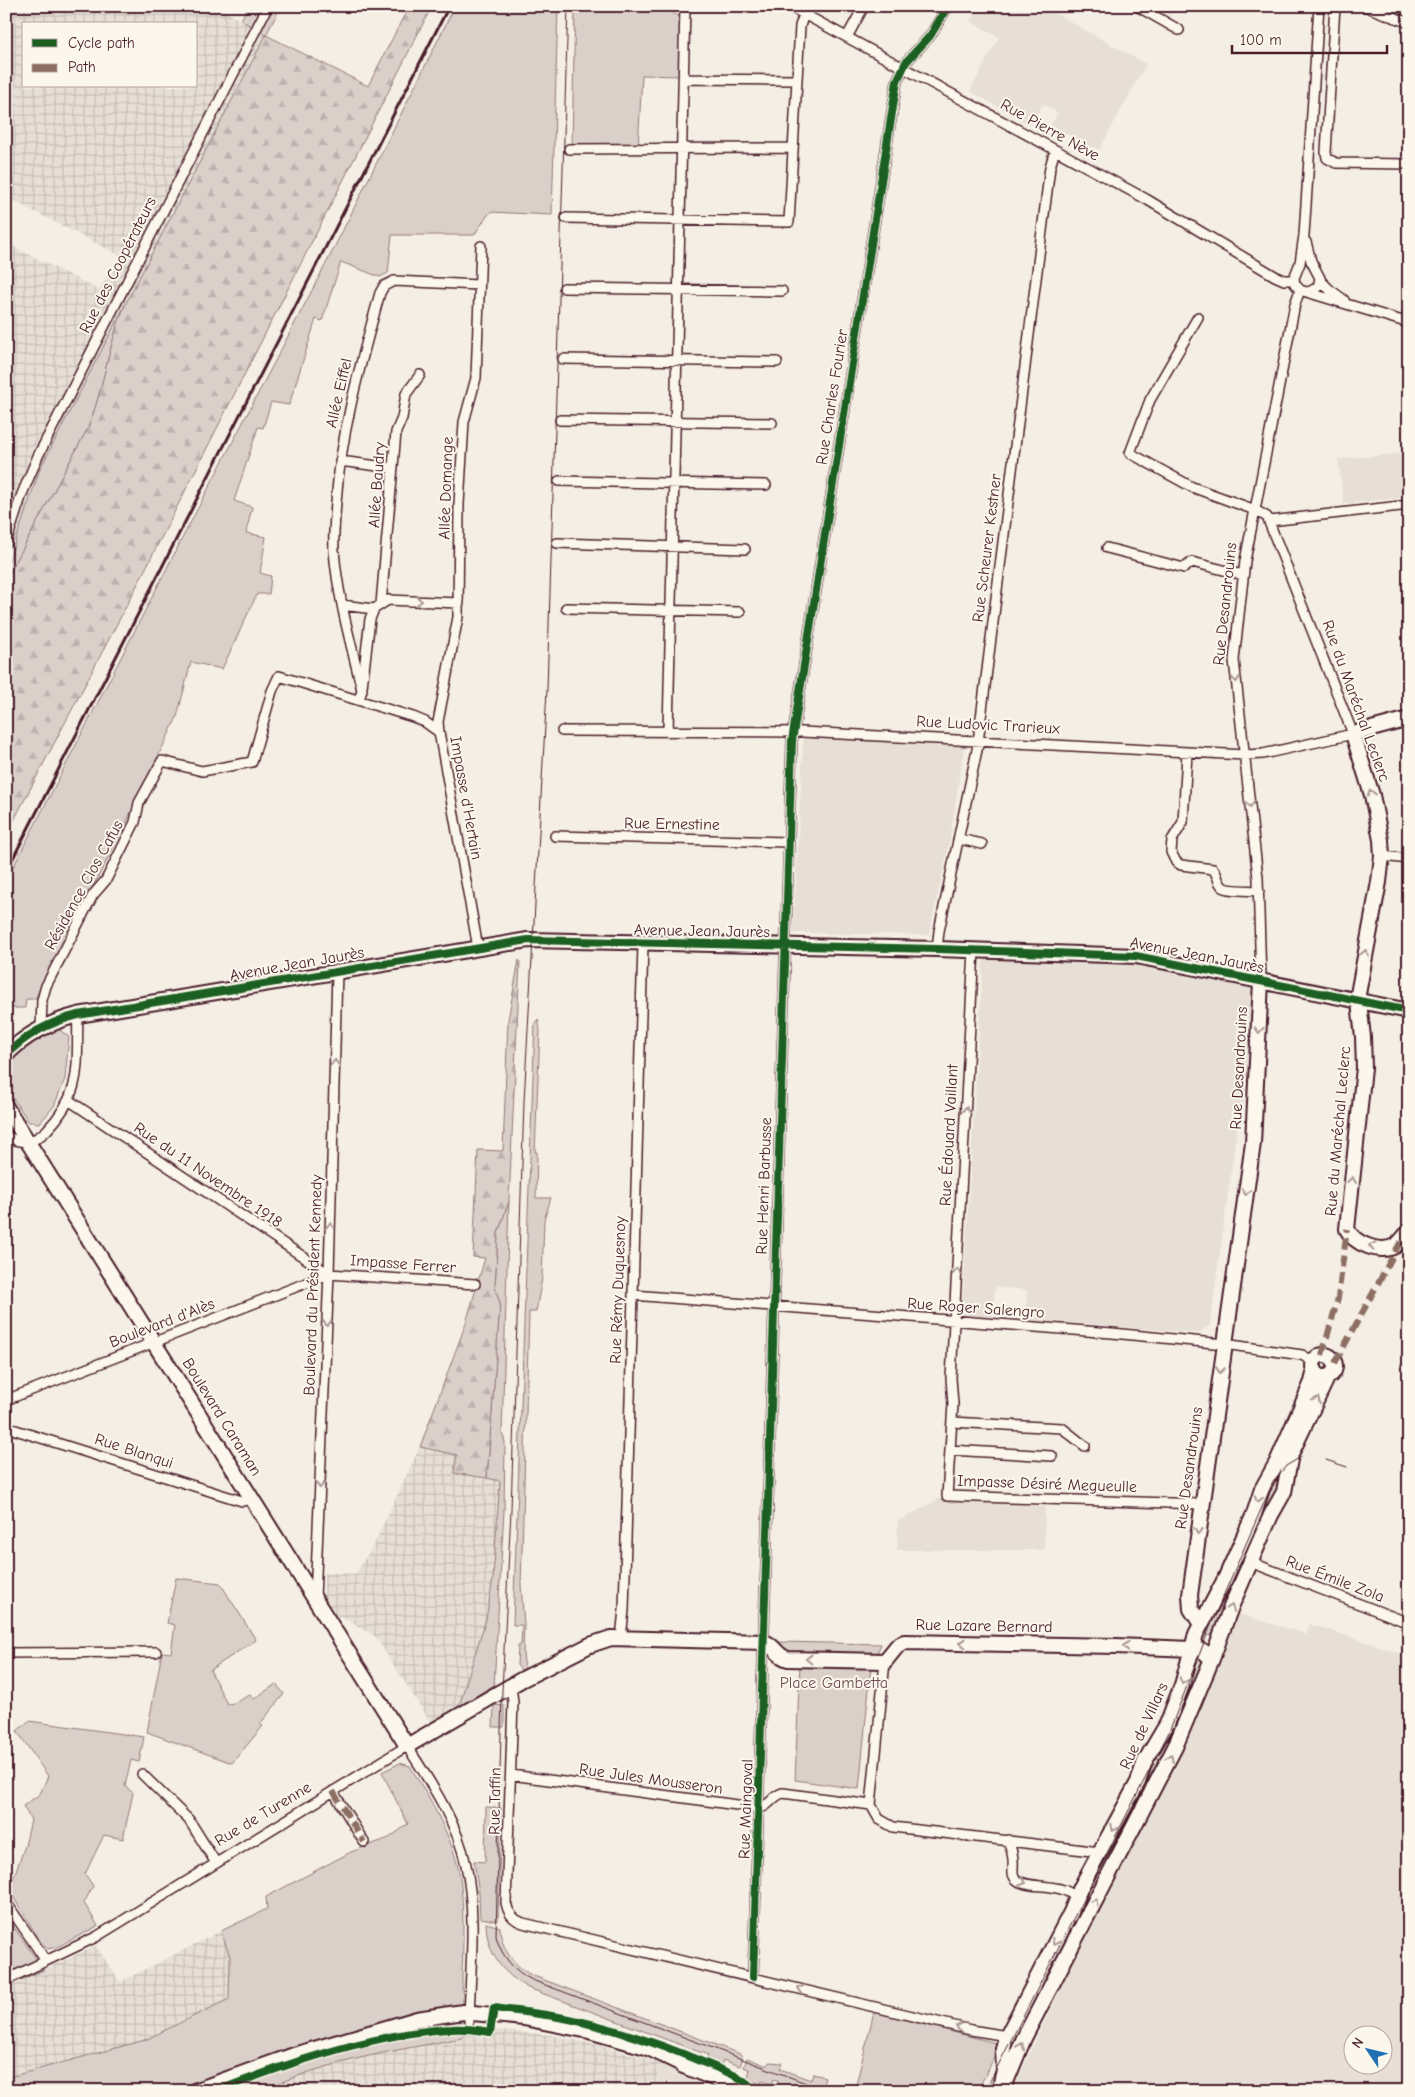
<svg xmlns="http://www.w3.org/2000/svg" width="1415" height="2097" font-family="'Comic Neue',sans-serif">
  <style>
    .built { fill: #e7dfd6; fill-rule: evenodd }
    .industrial { fill: url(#industrial-grid); fill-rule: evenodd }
    .green { fill: #dbd0c9; stroke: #92787a }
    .forest { fill: url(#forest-firs); stroke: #92787a }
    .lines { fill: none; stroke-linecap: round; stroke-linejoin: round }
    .street-casing { stroke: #4a1f2b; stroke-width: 12 }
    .secondary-casing { stroke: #4a1f2b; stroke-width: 18 }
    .street { stroke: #fbf7ec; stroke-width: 9 }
    .secondary { stroke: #fbf7ec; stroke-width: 14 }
    .tram { stroke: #4a1f2b; stroke-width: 1 }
    .rail { stroke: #4a1f2b; stroke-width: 3 }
    .quiet { stroke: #8d6e63; stroke-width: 6; stroke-dasharray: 12 6; stroke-linecap: butt }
    .cycleway-casing { stroke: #fbf7ec; stroke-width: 11 }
    .cycleway { stroke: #1b5e20; stroke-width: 8 }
    .oneway { stroke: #ab9695 }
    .labels { text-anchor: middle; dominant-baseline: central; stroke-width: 4; stroke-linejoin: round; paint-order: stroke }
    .street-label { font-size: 16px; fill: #4a1f2b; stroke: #fbf7ec }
    .park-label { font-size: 16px; fill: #6e4b52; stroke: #fbf7ec }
  </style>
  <defs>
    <pattern id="industrial-grid" width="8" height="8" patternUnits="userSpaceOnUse" patternTransform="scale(1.25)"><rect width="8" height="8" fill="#e7dfd6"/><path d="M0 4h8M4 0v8" fill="none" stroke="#c8bfb8"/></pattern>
    <pattern id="forest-firs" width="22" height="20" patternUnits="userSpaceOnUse" patternTransform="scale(1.25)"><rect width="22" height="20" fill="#dbd0c9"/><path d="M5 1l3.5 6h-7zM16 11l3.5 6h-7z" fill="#bdb2ad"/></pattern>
  </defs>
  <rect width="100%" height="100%" fill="#f4eee4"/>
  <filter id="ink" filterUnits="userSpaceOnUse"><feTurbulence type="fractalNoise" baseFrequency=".02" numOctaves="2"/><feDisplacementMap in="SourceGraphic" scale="10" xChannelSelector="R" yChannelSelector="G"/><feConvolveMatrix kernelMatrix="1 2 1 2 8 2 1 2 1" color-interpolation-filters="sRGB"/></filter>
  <g filter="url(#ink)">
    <path class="built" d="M978 6H1042L1146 64 1099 150 1094 147 1093 148 1051 125 1058 113 1043 104 1031 125 970 91 999 37 970 21Z
      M1409 453V497L1344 504 1338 459Z
      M804 729 965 741 950 839 929 935 793 933Z
      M986 959 1131 963 1250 988 1254 994 1255 1024 1250 1028 1247 1092 1237 1128 1210 1325 1199 1333 1025 1320 1027 1290 995 1287 993 1318 965 1316 962 1312 983 962Z
      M943 1497 1045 1507 1044 1550H897L898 1521Z
      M1235 1613 1306 1634 1310 1624 1409 1656V2091H1012ZM1352 2034H1382V2064H1352Z
      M661 2063 735 2091H653Z"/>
    <path class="industrial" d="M6 6H216L266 35 40 469 6 569V243L99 290 121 256 6 197ZM24 24H196V86H24Z
      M420 1447 457 1455 454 1473 501 1481 493 1579 486 1619 459 1706 431 1723 375 1636 340 1616 335 1618 327 1607 324 1596V1573H356L373 1546Z
      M221 1931 230 1957 229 1999 145 2040 6 2078V1986L96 1946 120 1982Z
      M464 2027 550 2035 600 2045 661 2063 653 2091H261L286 2079 353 2058 462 2038Z"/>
    <path class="green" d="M248 6H281L266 35 241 20Z
      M455 6H558L552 215 490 212 474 235H392L388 273 380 277 341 262 322 321 316 319 289 405 271 402 263 428 258 427 234 501 252 507 246 533 266 537 260 573 271 576 269 594H257L222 669 191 662 177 717 125 825 35 999H26L25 1008H6V881L186 531 329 258Z
      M575 6H657L681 17V76L642 75 638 148 572 147Z
      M125 305C108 345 104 388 88 428L6 580V569L40 469Z
      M538 1019 540 1030 535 1152H537L536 1198H551L544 1220 542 1278 536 1312H529L521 1585 524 1624 523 1655 525 1668 521 1670 517 1665 518 1646 521 1645 522 1625H513L535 1023Z
      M57 1028 69 1037 65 1079 54 1106 40 1123 29 1122 6 1088V1064C20 1048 37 1036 57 1028Z
      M509 1201 502 1433 505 1442 504 1510 494 1685 459 1706 486 1619 493 1579 500 1481 487 1478 500 1304 495 1287 498 1233Z
      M1284 1474 1214 1637 1205 1634 1273 1478Z
      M176 1578 220 1583 256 1640 210 1670 227 1704 234 1703 250 1695 254 1699 276 1684 284 1694 260 1724 263 1726 232 1763 147 1732 162 1652 171 1653 175 1625 167 1623Z
      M777 1642 881 1644 871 1667 859 1789 795 1780 800 1662 781 1652Z
      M1197 1654 1206 1659 1163 1761 1154 1756Z
      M494 1705 504 1706V1727H493Z
      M29 1721 144 1737 139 1762 131 1760 125 1786 133 1793 123 1839 104 1835 85 1874 93 1886 84 1903 98 1926 57 1947 48 1949 42 1944 9 1890 25 1846 31 1820 23 1806 40 1794 48 1776 17 1731Z
      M400 1763 410 1766C431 1801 457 1844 461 1885 464 1915 463 1946 462 1977 462 1997 465 2018 462 2038 393 2051 325 2061 261 2091H6V2078L145 2040 229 1999 230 1957 221 1931 267 1909 266 1897 351 1852 389 1838 408 1824 382 1772Z
      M1151 1763 1160 1768 1110 1865 1101 1860Z
      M486 1807 501 1808 498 1921 480 1918 479 1893 474 1861 485 1862Z
      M1084 1893 1094 1898 1007 2066 1008 2049Z
      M6 1916 44 1970 6 1986Z
      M486 1923 500 1927C501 1948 512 1964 531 1975L740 2054 743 2057 740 2066 723 2060 721 2066 706 2061 708 2055 528 1988C502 1973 487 1954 486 1923Z
      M874 2012 996 2043 993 2060 977 2091H859L855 2089Z
      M747 2058 767 2066 769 2062 782 2063 780 2069 811 2080 813 2074 825 2077 823 2086 826 2088 825 2091H793L777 2085 779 2081 774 2079 772 2084 762 2081 761 2084 747 2080 750 2070 744 2067Z"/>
    <path class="forest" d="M409 6H432L128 603 6 835V580L88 428C104 388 108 345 125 305L266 35 368 86Z
      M519 960 520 961 509 1201 498 1233 495 1287 500 1304 487 1478 454 1473 457 1455 420 1447 466 1323 485 1258 473 1257 478 1150 503 1151 508 1020Z"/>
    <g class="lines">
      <defs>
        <path id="street" d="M789 6 1146 199 1275 276 1284 280H1294
          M1137 6 1179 30
          M1319 6 1304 235 1300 263 1294 278 1295 284 1300 290 1409 323
          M1335 6 1326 152 1327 158 1336 163 1409 164
          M1364 6 1409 23
          M847 37 864 6
          M684 79 797 80
          M569 149 793 148
          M566 218 789 222 800 26 804 14
          M1306 242 1311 261 1320 278 1318 287 1309 292
          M1320 280 1329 289 1344 300
          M564 288 782 291
          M563 359 777 362
          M560 420 772 423
          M340 461 393 468
          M559 481 766 485
          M1270 521 1409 505
          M6 543 22 494 38 456 268 6
          M557 543 745 549
          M1107 548 1184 568 1192 562 1243 575
          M381 604 396 432 402 418 406 394 420 375
          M342 605 374 609
          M566 608 740 612
          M362 687 370 619 374 609 388 600 459 603
          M359 700 362 690C351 644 338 598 334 551 333 535 335 518 336 502 341 431 361 362 380 293L384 286 394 281 479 285
          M562 731 802 732 1245 755 1263 754 1353 734 1267 517 1255 510 1192 487 1130 453 1150 400 1198 317
          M668 731 685 6
          M439 732 438 722 458 617 459 504 464 422 476 378 481 246
          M1187 753 1183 822 1172 840 1171 852 1176 862 1181 865 1213 869C1218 874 1217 882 1223 887 1228 891 1252 890 1259 891
          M555 836 788 842
          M959 839 982 844
          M1382 856 1409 859
          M937 949 939 931 977 750 1050 167 1055 150
          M974 950 951 1378 953 1404 947 1496 1202 1504
          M1261 981 1258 878 1234 660 1245 561 1295 304 1300 290
          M41 1028 42 1000 46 986 93 895 106 880 135 822 139 803 162 761 202 771 252 762 272 691 279 676 413 717 425 722 439 732 478 948
          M70 1101 329 1274
          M6 1136C23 1145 34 1143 47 1130 84 1091 76 1065 78 1015
          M633 1295 1112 1333 1224 1344 1302 1355 1314 1362
          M6 1400 329 1274 475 1284
          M952 1422 1062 1428 1085 1446
          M6 1427 229 1497 242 1501 252 1499
          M950 1450 1052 1456
          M1250 1562 1409 1623
          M315 1598 329 1274 337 971
          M621 1638 624 1610 643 944
          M6 1653 156 1652
          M511 1686 513 1702 506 1903C508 1913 513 1920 523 1923L971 2030 1007 2036
          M142 1774 189 1820 216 1863
          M511 1775 760 1808C770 1806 773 1795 783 1793L871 1805 879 1819 893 1827 1100 1852
          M333 1791 364 1842
          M871 1805 885 1661
          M1008 1840C1012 1850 1014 1857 1013 1867 1013 1871 1012 1875 1015 1878 1025 1891 1060 1880 1076 1898
          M6 1902 46 1961
          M753 1977 792 741 897 81 906 62 930 36 948 6
          M6 1980 96 1937 407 1746C431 1783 457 1822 466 1865 477 1916 470 1970 469 2021"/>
        <path id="secondary" d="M1409 719 1353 734 1372 795 1381 840 1382 856 1379 882 1358 994 1363 1037 1364 1068 1347 1229C1354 1244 1380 1254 1395 1246 1401 1242 1405 1236 1409 1231
          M6 1055C26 1034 50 1022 78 1015L528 940 937 949 1136 956 1409 1011
          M6 1107 407 1746 521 1680 590 1645 611 1638 764 1642C775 1645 776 1656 788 1659L885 1661 898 1645 904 1642 1116 1646 1192 1649 1203 1651 1212 1659
          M1313 1366a11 11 0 1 1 22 0a11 11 0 1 1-22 0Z
          M1201 1624 1191 1609 1190 1595 1253 1143 1261 981
          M681 2065 745 2091
          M1006 2082 1024 2038 1175 1747 1212 1659 1231 1607 1271 1515 1284 1492 1291 1454 1328 1376
          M194 2091 294 2055 417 2019 463 2012 524 2018 589 2031 646 2047 690 2068
          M999 2091 1004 2070 1003 2049 1005 2040 1071 1912 1081 1887 1138 1782 1145 1761 1167 1724 1182 1685 1196 1634 1225 1579 1254 1514 1262 1489 1277 1462 1312 1382 1315 1370"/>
      </defs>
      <use href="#street" class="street-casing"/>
      <use href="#secondary" class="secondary-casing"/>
      <use href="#street" class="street"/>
      <use href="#secondary" class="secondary"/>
      <path class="tram" d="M568 6 547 690 524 1101 511 1510 502 1691 496 1936C501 1956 514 1971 532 1980L827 2091
        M1326 1460 1347 1467
        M985 2091 1169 1732 1214 1617 1273 1482 1286 1466 1301 1457"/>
      <path class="rail" d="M6 872 449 6"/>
      <path class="quiet" d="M1322 1355 1338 1298 1347 1229
        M1335 1363 1401 1241
        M333 1791 364 1842"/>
      <defs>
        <path id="cycleway" d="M6 1055C26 1034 50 1022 78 1015L528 940 937 949 1136 956 1409 1011
          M753 1977 792 741 897 81 906 62 930 36 948 6
          M217 2091C285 2064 380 2032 452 2029 465 2028 478 2030 490 2032L494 2008C521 2012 548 2014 574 2020 619 2030 663 2045 705 2063 722 2070 744 2077 755 2091"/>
      </defs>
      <use href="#cycleway" class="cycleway-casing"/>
      <use href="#cycleway" class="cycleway"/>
    </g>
    <defs><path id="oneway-chevron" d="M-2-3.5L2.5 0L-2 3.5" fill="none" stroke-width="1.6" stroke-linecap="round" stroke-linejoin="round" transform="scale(1.25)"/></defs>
    <g class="oneway">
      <use href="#oneway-chevron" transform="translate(419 601) rotate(3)"/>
      <use href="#oneway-chevron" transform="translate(1236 679) rotate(84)"/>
      <use href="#oneway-chevron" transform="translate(1371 793) rotate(-104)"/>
      <use href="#oneway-chevron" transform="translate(1250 804) rotate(84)"/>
      <use href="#oneway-chevron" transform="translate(1365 953) rotate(-79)"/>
      <use href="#oneway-chevron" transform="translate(1259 1030) rotate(93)"/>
      <use href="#oneway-chevron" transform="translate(335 1063) rotate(-88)"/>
      <use href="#oneway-chevron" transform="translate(966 1110) rotate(-87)"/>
      <use href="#oneway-chevron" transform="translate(1352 1180) rotate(-84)"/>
      <use href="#oneway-chevron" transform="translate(1246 1192) rotate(98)"/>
      <use href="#oneway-chevron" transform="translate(330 1226) rotate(-88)"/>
      <use href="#oneway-chevron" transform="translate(1372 1246) rotate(-167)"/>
      <use href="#oneway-chevron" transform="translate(957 1272) rotate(-87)"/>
      <use href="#oneway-chevron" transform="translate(327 1323) rotate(92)"/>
      <use href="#oneway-chevron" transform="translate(1220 1370) rotate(98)"/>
      <use href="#oneway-chevron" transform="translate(1317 1400) rotate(-65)"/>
      <use href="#oneway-chevron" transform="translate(320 1485) rotate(92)"/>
      <use href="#oneway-chevron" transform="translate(1258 1499) rotate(106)"/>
      <use href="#oneway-chevron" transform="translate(1198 1531) rotate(97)"/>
      <use href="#oneway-chevron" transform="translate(1231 1608) rotate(-68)"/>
      <use href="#oneway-chevron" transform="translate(963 1643) rotate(-179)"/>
      <use href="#oneway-chevron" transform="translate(1126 1646) rotate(-177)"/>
      <use href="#oneway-chevron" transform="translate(809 1659) rotate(-179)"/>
      <use href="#oneway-chevron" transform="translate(1183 1681) rotate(108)"/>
      <use href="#oneway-chevron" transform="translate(1170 1758) rotate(-65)"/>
      <use href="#oneway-chevron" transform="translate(1114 1828) rotate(117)"/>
      <use href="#oneway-chevron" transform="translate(1023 1882) rotate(19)"/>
      <use href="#oneway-chevron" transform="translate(1095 1902) rotate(-59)"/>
      <use href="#oneway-chevron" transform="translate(1055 1942) rotate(117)"/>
      <use href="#oneway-chevron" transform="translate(801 1989) rotate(-166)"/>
      <use href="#oneway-chevron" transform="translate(959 2027) rotate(-167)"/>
      <use href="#oneway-chevron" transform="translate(1021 2046) rotate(-68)"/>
    </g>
  </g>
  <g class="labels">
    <g class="street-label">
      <text transform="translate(1050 130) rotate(29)">Rue Pierre Nève</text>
      <text transform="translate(118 265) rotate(-63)">Rue des Coopérateurs</text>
      <text transform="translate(339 393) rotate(-77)">Allée Eiffel</text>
      <text transform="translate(832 397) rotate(-81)">Rue Charles Fourier</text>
      <text transform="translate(377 485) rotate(-86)">Allée Baudry</text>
      <text transform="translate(446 488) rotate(-88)">Allée Domange</text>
      <text transform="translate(987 548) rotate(-83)">Rue Scheurer Kestner</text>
      <text transform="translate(1225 604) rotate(-84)">Rue Desandrouins</text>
      <text transform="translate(1356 701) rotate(70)">Rue du Maréchal Leclerc</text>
      <text transform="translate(988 725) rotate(3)">Rue Ludovic Trarieux</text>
      <text transform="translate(466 798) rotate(80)">Impasse d'Hertain</text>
      <text transform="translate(672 824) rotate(1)">Rue Ernestine</text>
      <text transform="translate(84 885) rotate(-61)">Résidence Clos Cafus</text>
      <text transform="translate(702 931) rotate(1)">Avenue Jean Jaurès</text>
      <text transform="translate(1197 955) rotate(11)">Avenue Jean Jaurès</text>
      <text transform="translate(297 964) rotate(-10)">Avenue Jean Jaurès</text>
      <text transform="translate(1239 1068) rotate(-87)">Rue Desandrouins</text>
      <text transform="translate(1338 1131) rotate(-85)">Rue du Maréchal Leclerc</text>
      <text transform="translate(949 1135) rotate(-87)">Rue Édouard Vaillant</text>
      <text transform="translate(208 1175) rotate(34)">Rue du 11 Novembre 1918</text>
      <text transform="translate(764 1186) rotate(-88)">Rue Henri Barbusse</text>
      <text transform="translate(403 1264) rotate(4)">Impasse Ferrer</text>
      <text transform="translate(313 1285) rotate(-88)">Boulevard du Président Kennedy</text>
      <text transform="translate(618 1290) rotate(-88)">Rue Rémy Duquesnoy</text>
      <text transform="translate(976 1308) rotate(4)">Rue Roger Salengro</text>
      <text transform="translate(162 1323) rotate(-21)">Boulevard d'Alès</text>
      <text transform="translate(222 1417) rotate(58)">Boulevard Caraman</text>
      <text transform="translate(134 1451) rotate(18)">Rue Blanqui</text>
      <text transform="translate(1189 1468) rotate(-82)">Rue Desandrouins</text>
      <text transform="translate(1047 1484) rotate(2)">Impasse Désiré Megueulle</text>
      <text transform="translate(1335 1579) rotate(21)">Rue Émile Zola</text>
      <text transform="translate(984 1626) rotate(1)">Rue Lazare Bernard</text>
      <text transform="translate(1144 1726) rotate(-65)">Rue de Villars</text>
      <text transform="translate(651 1779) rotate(8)">Rue Jules Mousseron</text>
      <text transform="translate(495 1801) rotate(-89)">Rue Taffin</text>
      <text transform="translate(746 1809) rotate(-88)">Rue Maingoval</text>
      <text transform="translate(263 1814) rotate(-31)">Rue de Turenne</text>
    </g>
    <g class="park-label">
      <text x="834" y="1683">Place Gambetta</text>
    </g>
  </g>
  <rect width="1415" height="2097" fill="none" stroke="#fbf7ec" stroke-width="25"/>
  <rect x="12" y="12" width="1390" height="2072" fill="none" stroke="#4a1f2b" stroke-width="2" filter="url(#ink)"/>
  <rect x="22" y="22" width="175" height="65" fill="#fbf7ec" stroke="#b4a19f"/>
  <rect x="32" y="39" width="25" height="8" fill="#1b5e20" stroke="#b4a19f"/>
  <text x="68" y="48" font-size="15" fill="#4a1f2b">Cycle path</text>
  <rect x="32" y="64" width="25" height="8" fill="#8d6e63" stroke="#b4a19f"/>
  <text x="68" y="72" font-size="15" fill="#4a1f2b">Path</text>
  <g transform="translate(1368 2050) rotate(305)"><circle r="24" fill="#fbf7ec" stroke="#b4a19f"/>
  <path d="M0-4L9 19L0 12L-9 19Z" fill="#1f6fb2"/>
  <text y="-8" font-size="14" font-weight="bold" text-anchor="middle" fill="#4a1f2b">N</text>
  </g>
  <path d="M1232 45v8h155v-8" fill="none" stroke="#4a1f2b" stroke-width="2.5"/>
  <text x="1240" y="45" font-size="15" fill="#4a1f2b" stroke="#fbf7ec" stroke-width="4" paint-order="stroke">100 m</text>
</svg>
